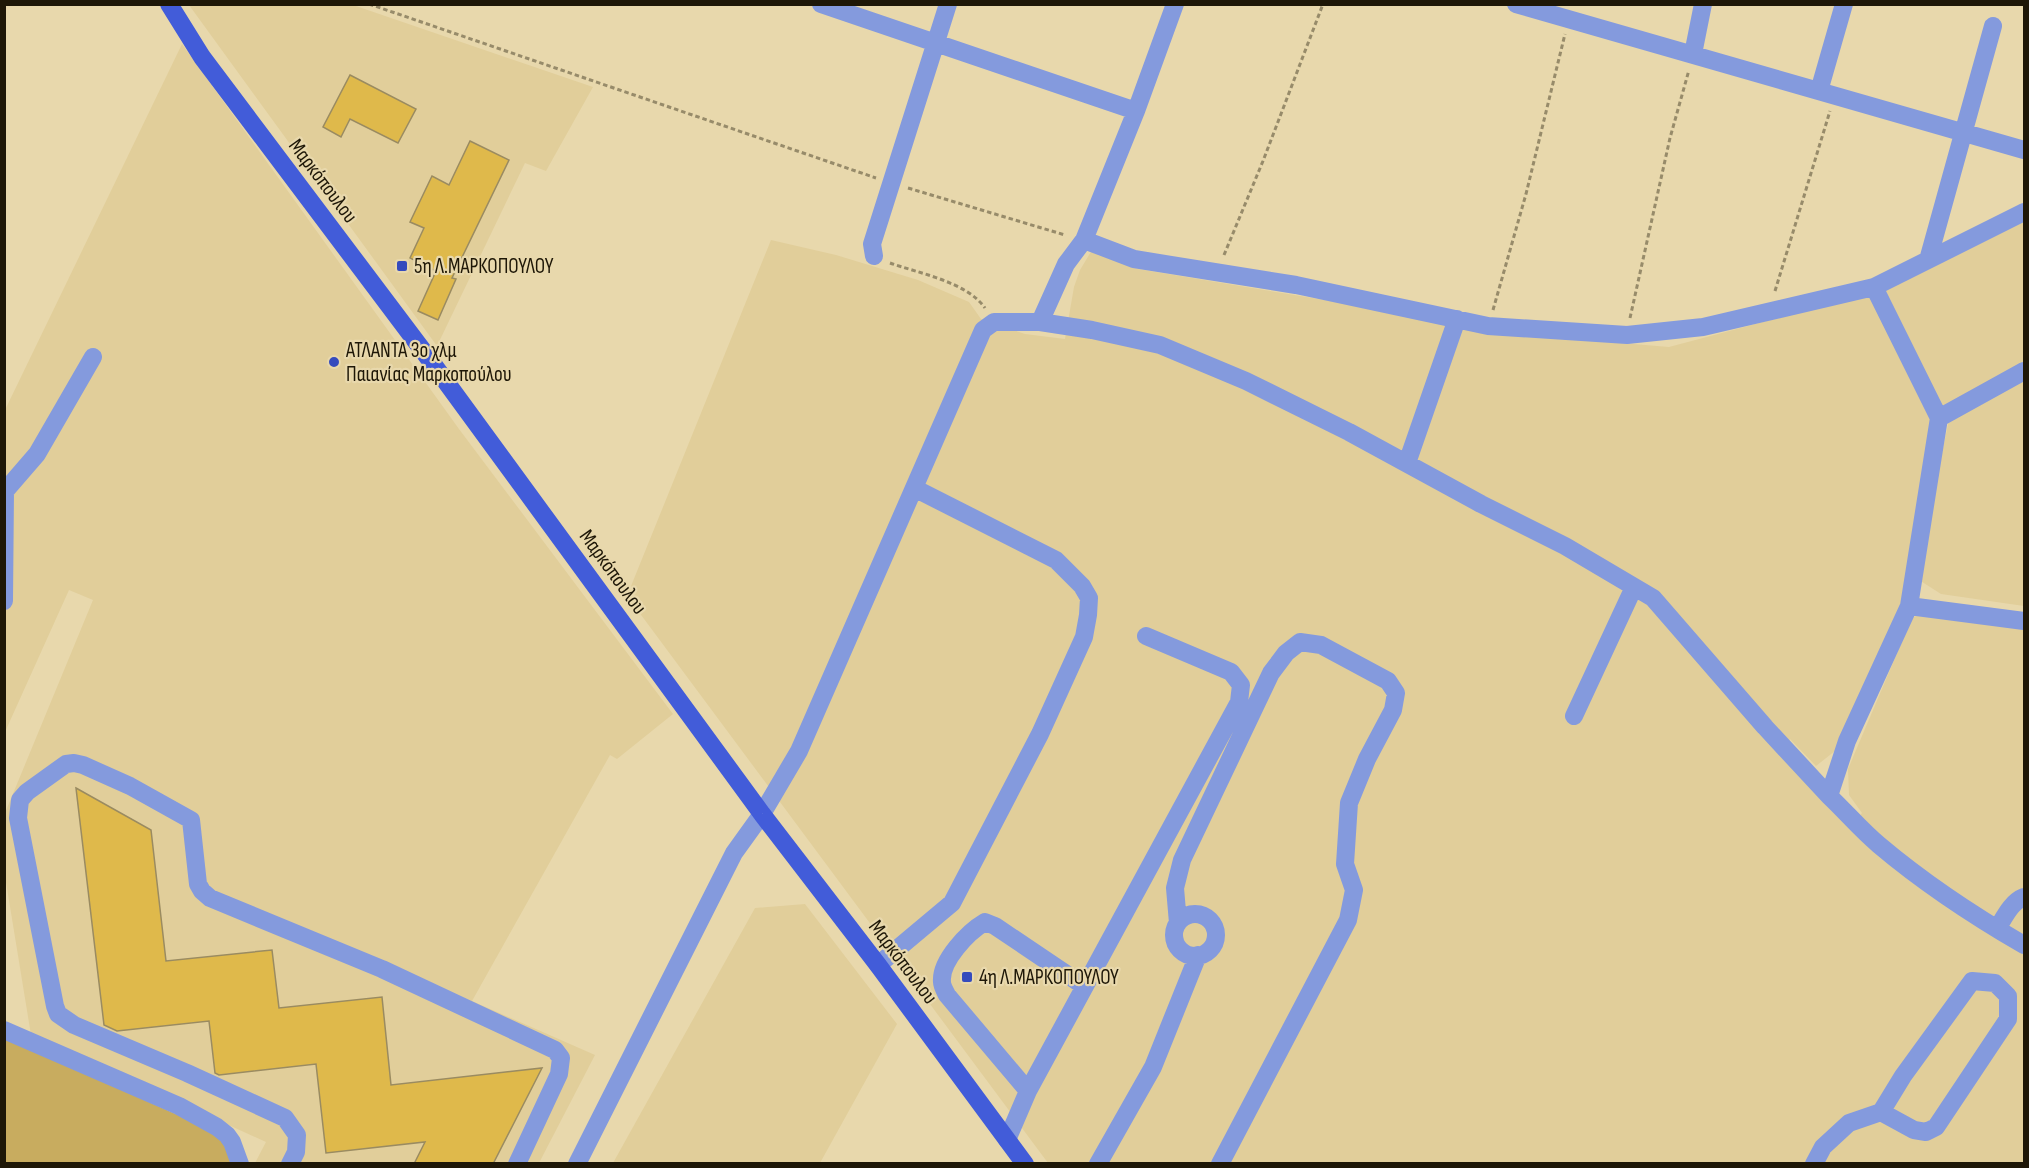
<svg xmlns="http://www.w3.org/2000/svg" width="2029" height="1168" font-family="'Sofia Sans Condensed',sans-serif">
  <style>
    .built { fill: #e1ce9a }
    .green { fill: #c8ac5f }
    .building { fill: #dfb94b; stroke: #9a8b61; stroke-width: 1.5 }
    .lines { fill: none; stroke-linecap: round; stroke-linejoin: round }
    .path { stroke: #978b6a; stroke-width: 3; stroke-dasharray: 4.5 3; stroke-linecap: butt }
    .minor { stroke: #849add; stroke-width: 18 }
    .major { stroke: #425cd9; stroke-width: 18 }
    .poi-dot { fill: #354bbd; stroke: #e8d8ac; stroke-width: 2 }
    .labels { text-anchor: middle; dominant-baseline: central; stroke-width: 4.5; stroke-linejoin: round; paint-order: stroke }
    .street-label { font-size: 21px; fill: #1e1707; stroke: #e8d8ac }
    .poi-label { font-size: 21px; fill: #1e1707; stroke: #e8d8ac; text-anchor: start }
  </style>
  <rect width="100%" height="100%" fill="#e8d8ac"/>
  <path class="built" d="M189 5H353L593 87 546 171 525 163 437 346Z
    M182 44 459 429 673 714 617 759 610 755 472 1001 595 1055 539 1163H255L266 1142 31 1035 5 876V813L93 600 69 590 5 732V410Z
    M2024 220V364L1940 411 1882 289Z
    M771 240 836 255 918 280 969 302 981 319 1025 334 1065 339 1074 287 1080 270 1092 250 1138 269 1349 304 1493 332 1669 347 1873 293 1935 419 1904 606 1840 747 1816 766 1790 739 1781 757 1850 827 1862 813 1849 795 1848 769 1912 618 1922 613 2024 625V1163H1048L627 596Z
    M2024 376V606L1941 594 1916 578 1950 415Z
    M805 904 897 1024 820 1163H613L755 908Z"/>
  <path class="green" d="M4 1037 220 1134 234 1163H5Z"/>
  <path class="building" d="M350 75 416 109 398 143 350 119 341 137 323 127Z
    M470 141 509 160 452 278 456 279 438 320 418 311 436 271 410 258 424 228 410 222 432 176 449 185Z
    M76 788 151 830 166 961 272 950 279 1008 382 997 391 1085 542 1068 493 1164H414L425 1142 326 1153 316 1064 219 1075 215 1073 209 1021 117 1031 104 1025Z"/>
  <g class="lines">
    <path class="path" d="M369 4 876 178
      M908 188 1065 235
      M1224 255 1263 161 1323 4
      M890 263C918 273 967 282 985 308
      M1775 291 1830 111
      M1493 310 1526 194 1565 34
      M1630 318 1670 138 1689 70"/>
    <path class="minor" d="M821 4 1136 111 1084 240 1066 264 1040 322
      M1516 4 2024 150
      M1693 54 1703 4
      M1819 91 1844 4
      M1136 111 1175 4
      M1084 240 1134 259 1296 285 1488 326 1627 335 1703 327 1874 287 2024 212
      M874 256 872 244 948 4
      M1928 260 1993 26
      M1874 287 1939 418 1909 606 1847 741 1829 796C1846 812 1861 830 1879 845 1924 883 1974 916 2024 945
      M1939 418 2024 371
      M1407 463 1457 319
      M4 601 5 491 37 454 93 357
      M1909 606 2024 621
      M1574 716 1634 587
      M1174 935a21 21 0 1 1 42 0a21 21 0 1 1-42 0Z
      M1178 923 1175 888 1182 860 1271 673 1286 653 1300 642 1321 645 1388 681 1396 693 1393 710 1367 759 1349 803 1345 864 1354 890 1348 920 1220 1164
      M1997 929C2004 918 2011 902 2024 897
      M878 965 952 903 1040 734 1084 637 1088 615 1089 598 1082 586 1056 560 914 488
      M4 1030 179 1106 217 1127 227 1135 232 1142 240 1164
      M1028 1091 947 995C945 991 942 986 942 982 940 961 968 932 985 922L995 926 1084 986
      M1007 1140 1028 1091 1239 702 1241 685 1231 672 1146 636
      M290 1164 296 1152 297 1135 285 1118 187 1073 74 1025 58 1014 55 1006 18 818 20 800 27 792 66 764 74 763 83 765 130 786 191 820 198 884 202 891 210 898 382 969 555 1050 561 1058 559 1074 517 1164
      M577 1164 734 853 762 814 799 751 983 330 994 322H1040L1092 330 1160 345 1246 381 1349 432 1481 504 1565 546 1653 598 1765 727 1829 796
      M1098 1164 1153 1067 1198 955
      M1814 1164 1823 1147 1849 1123 1881 1112 1903 1076 1972 981 1995 983 2008 996V1019L1936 1127 1926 1132 1914 1130 1881 1112"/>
    <path class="major" d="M169 4 202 57 433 364 762 814 878 965 1025 1164"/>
  </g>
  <g class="poi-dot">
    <rect x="396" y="260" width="12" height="12" rx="3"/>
    <circle cx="334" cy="362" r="6"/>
    <rect x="961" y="971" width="12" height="12" rx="3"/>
  </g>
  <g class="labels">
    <g class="street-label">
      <text transform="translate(323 181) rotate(53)">Μαρκόπουλου</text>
      <text transform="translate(613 572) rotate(54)">Μαρκόπουλου</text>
      <text transform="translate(903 962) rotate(53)">Μαρκόπουλου</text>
    </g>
    <g class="poi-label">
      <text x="414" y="266">5η Λ.ΜΑΡΚΟΠΟΥΛΟΥ</text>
      <text x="346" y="350">ΑΤΛΑΝΤΑ 3ο χλμ<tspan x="346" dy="24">Παιανίας Μαρκοπούλου</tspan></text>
      <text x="979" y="977">4η Λ.ΜΑΡΚΟΠΟΥΛΟΥ</text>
    </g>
  </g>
  <rect width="2029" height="1168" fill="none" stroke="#1e1707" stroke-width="12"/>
</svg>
